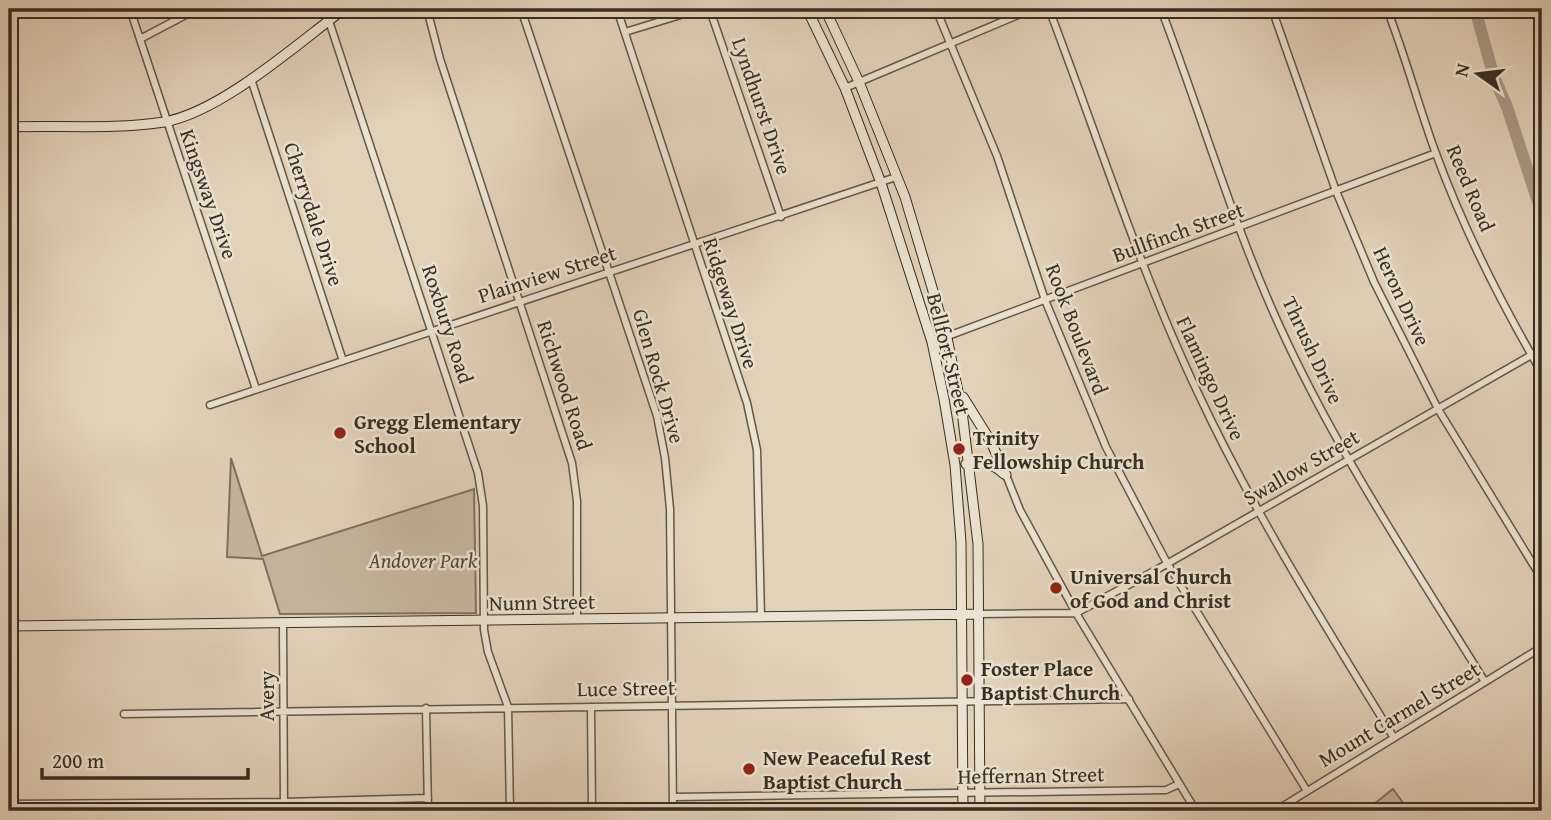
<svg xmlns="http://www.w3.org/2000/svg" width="1551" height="820" font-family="'Gentium Book Plus',serif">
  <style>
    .green { fill: #c6b6a0; stroke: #7e7262; stroke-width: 2 }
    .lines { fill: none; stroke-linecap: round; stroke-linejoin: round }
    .river { stroke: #a99a87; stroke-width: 12 }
    .street-casing { stroke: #625749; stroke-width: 9 }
    .secondary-casing { stroke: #372e23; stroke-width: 11 }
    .street { stroke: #ede2d2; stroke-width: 6 }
    .secondary { stroke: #ede2d2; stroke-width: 9 }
    .poi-dot { fill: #8f2418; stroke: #ede2d2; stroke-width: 2.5 }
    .labels { text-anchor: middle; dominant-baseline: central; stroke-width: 5; stroke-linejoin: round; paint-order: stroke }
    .street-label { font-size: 21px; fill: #372e23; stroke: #ede2d2 }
    .poi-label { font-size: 21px; font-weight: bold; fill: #372e23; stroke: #ede2d2; text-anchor: start }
    .park-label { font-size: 21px; font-style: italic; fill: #54493c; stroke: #ede2d2 }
  </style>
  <rect width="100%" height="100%" fill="#e3d2ba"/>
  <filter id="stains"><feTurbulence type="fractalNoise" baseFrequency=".00286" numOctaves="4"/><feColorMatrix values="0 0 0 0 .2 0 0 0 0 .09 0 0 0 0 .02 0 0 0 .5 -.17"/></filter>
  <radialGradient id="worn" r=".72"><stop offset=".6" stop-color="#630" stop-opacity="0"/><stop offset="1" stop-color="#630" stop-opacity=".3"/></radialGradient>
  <path class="green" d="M231 458 262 556 474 489 476 613 280 614 263 559 227 557Z
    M1393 789 1409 811H1367L1369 808Z"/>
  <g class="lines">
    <path class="river" d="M1475 9 1494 77 1507 107 1542 214"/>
    <defs>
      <path id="street" d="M130 9 256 389
        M427 9 440 59 572 463 577 501V619
        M521 9 657 416 665 458 670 509 673 811
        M617 9 747 403 757 450 761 617
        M936 9 997 156 1045 300 1106 447 1167 563 1307 791
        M1049 9C1098 137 1139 269 1198 393 1254 513 1325 625 1394 738
        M1161 9C1203 119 1236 235 1287 342 1343 461 1416 570 1485 682
        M1272 9 1336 191 1374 282 1438 409 1542 579
        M1387 9C1405 55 1418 104 1435 151 1463 228 1501 303 1542 373
        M329 21 478 473 483 506 484 630 488 652 508 707 510 811
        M625 32 697 10 711 13 781 217
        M140 39 197 9
        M251 79 343 361
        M845 88 1032 9
        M932 342 1436 153
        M210 405 896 177
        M1006 475 1020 510 1076 613 1196 811
        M979 614 1076 613 1158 569 1542 349
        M283 623 284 811
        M591 707 592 811
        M426 708 428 811
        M124 714 1129 699
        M673 797 1166 790 1179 784
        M9 804 284 802 428 798
        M1275 811 1542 647"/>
      <path id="secondary" d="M807 9 845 88 881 183 932 342 944 399 955 465 961 542 963 811
        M825 9 859 82 905 197 947 338 962 411 978 544 980 811
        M9 127C60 125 114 130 164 122 221 112 297 44 344 9
        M963 397 991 442 1006 475
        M966 464C982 462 992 462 1004 474
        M9 626 979 614"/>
    </defs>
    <use href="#street" class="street-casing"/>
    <use href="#secondary" class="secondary-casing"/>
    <use href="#street" class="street"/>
    <use href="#secondary" class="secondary"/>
  </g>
  <g class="poi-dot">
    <circle cx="340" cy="433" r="7"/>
    <circle cx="959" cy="449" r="7"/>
    <circle cx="1056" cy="588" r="7"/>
    <circle cx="967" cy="680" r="7"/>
    <circle cx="749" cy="769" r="7"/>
  </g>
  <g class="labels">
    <g class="street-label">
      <text transform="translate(762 106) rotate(71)">Lyndhurst Drive</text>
      <text transform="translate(1471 188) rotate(67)">Reed Road</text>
      <text transform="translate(209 194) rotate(71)">Kingsway Drive</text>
      <text transform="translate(314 214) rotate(72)">Cherrydale Drive</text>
      <text transform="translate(1178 232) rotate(-20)">Bullfinch Street</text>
      <text transform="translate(547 274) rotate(-18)">Plainview Street</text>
      <text transform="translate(1402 296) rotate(65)">Heron Drive</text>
      <text transform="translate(731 303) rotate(72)">Ridgeway Drive</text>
      <text transform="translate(448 324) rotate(72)">Roxbury Road</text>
      <text transform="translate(1077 329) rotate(69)">Rook Boulevard</text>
      <text transform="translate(1313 350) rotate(65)">Thrush Drive</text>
      <text transform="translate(949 354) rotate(76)">Bellfort Street</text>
      <text transform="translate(659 376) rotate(74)">Glen Rock Drive</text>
      <text transform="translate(1211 378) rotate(65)">Flamingo Drive</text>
      <text transform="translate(565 385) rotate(72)">Richwood Road</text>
      <text transform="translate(1301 467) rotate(-30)">Swallow Street</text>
      <text transform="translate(542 602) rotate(-1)">Nunn Street</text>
      <text transform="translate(626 688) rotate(-1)">Luce Street</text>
      <text transform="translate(266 696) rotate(-90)">Avery</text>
      <text transform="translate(1399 714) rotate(-31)">Mount Carmel Street</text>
      <text transform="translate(1031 775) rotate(-1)">Heffernan Street</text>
    </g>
    <g class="poi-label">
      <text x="354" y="421">Gregg Elementary<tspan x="354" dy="24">School</tspan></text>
      <text x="973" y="437">Trinity<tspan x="973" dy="24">Fellowship Church</tspan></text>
      <text x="1070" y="576">Universal Church<tspan x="1070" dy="24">of God and Christ</tspan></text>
      <text x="981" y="668">Foster Place<tspan x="981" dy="24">Baptist Church</tspan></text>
      <text x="763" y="757">New Peaceful Rest<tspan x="763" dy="24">Baptist Church</tspan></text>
    </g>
    <g class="park-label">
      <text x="423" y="560">Andover Park</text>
    </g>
  </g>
  <rect width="1551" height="820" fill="none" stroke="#e3d2ba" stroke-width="35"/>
  <rect x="10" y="10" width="1530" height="799" fill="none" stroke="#372e23" stroke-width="3.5"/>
  <rect x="18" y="18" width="1516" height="785" fill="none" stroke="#372e23" stroke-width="2"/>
  <g transform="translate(1478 74) rotate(284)" stroke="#ede2d2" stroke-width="5" paint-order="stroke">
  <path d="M0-5L12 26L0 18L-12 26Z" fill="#372e23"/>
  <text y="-10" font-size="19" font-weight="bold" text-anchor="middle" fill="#372e23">N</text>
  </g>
  <path d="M42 768v10h206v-10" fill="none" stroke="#372e23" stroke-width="3.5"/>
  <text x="52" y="768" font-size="21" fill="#372e23" stroke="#ede2d2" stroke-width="5" paint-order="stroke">200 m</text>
  <rect width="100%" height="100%" filter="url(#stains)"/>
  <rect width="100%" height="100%" fill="url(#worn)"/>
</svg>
